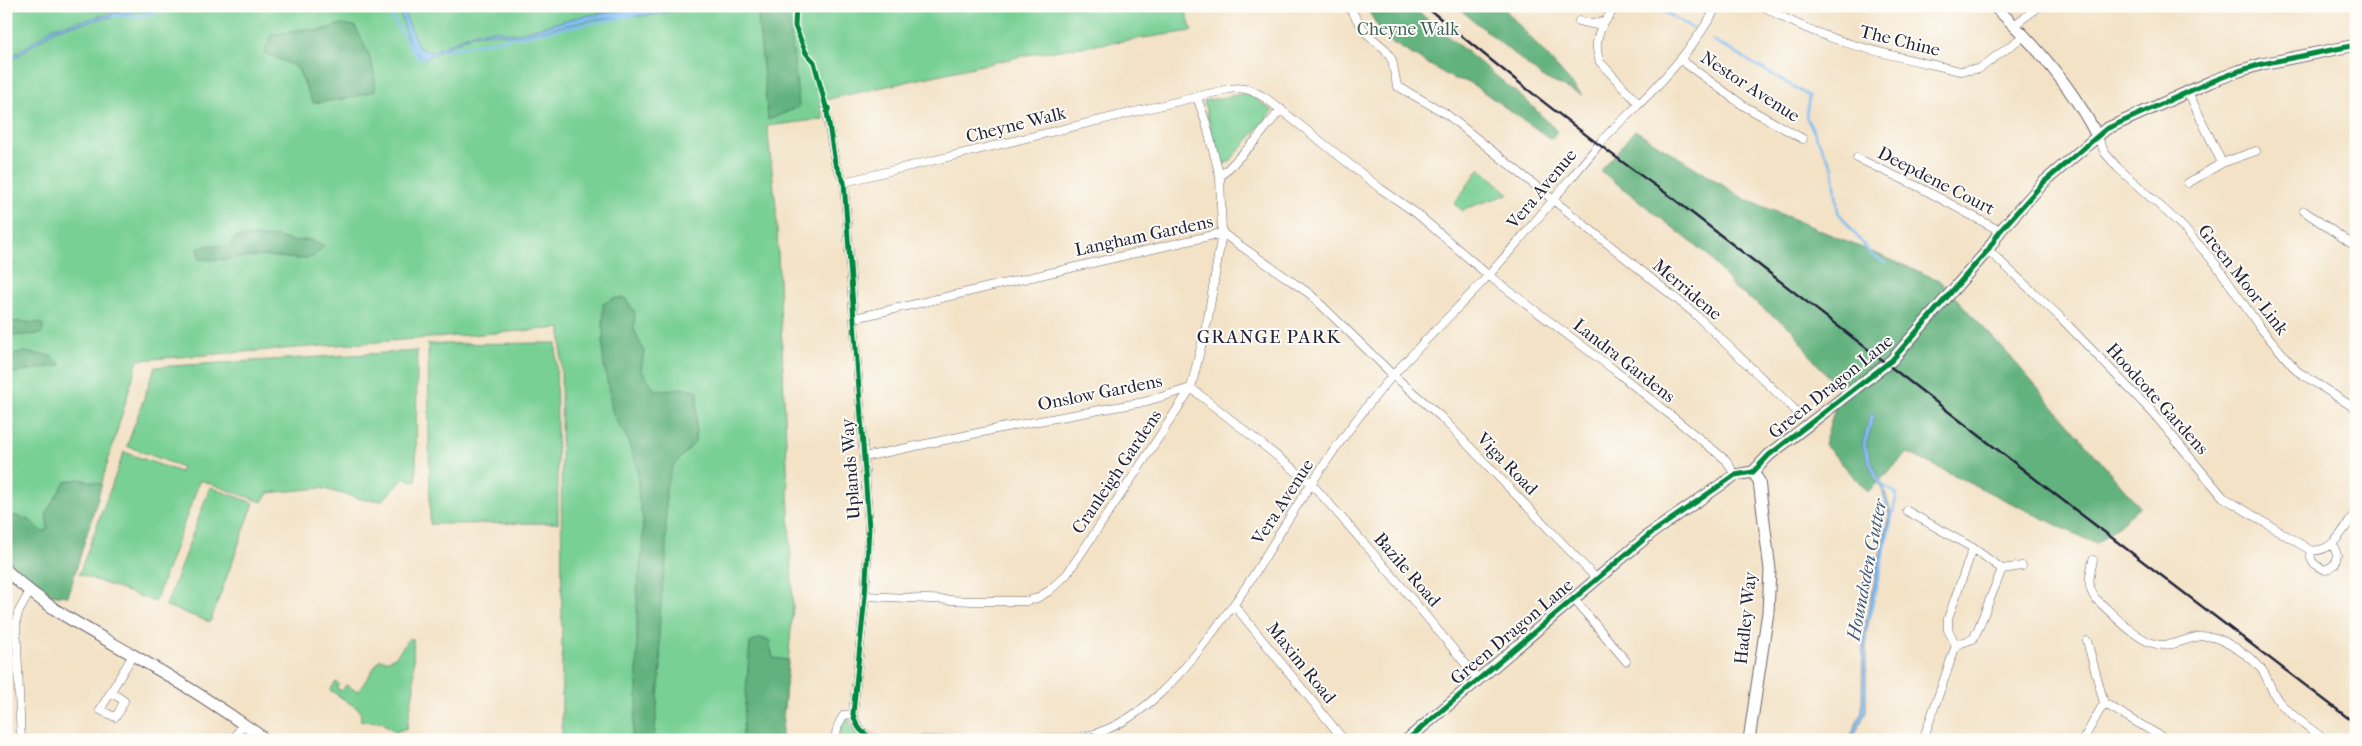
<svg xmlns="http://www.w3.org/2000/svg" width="2362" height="746" font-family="'IM FELL French Canon',serif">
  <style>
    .green { fill: #79d095; stroke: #4e7968 }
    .forest { fill: #62b27e; stroke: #426a5c }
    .water { fill: #7fbef3; stroke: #507097 }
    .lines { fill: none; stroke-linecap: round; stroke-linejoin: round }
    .stream { stroke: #7fbef3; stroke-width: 2.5 }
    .street-casing { stroke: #6b656c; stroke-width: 9 }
    .secondary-casing { stroke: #6b656c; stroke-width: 13 }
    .street { stroke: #fff; stroke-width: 8 }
    .secondary { stroke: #fff; stroke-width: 11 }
    .rail { stroke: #22223b; stroke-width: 2.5 }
    .cycleway-casing { stroke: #fdfcf7; stroke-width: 8 }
    .cycleway { stroke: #00873e; stroke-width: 5 }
    .labels { text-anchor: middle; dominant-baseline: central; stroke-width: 4; stroke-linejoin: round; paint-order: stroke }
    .park-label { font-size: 18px; fill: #405f5a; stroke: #fdfcf7 }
    .street-label { font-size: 18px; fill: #22223b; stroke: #fdfcf7 }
    .neighbourhood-label { font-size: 19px; letter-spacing: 1px; fill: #22223b; stroke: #fdfcf7 }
    .water-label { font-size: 19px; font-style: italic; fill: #43597b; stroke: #fdfcf7 }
  </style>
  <rect width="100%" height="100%" fill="#fdfcf7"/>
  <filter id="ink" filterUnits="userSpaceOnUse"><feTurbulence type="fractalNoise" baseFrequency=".02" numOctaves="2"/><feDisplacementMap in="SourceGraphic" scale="10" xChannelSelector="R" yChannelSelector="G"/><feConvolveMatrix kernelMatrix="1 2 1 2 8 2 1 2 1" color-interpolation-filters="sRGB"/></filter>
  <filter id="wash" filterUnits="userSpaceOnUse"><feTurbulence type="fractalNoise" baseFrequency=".0096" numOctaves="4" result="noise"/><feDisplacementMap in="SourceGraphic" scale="20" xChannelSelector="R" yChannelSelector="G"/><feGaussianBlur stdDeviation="1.12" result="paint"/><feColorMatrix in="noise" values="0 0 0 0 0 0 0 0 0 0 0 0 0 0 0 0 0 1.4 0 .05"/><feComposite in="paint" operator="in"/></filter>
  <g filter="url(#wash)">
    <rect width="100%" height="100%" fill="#f3e2c6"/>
    <path class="green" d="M6 6H870L858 9 878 6H1184L1192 31 1032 54 820 101 823 119 767 126 776 207 793 607 781 740H562L561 328 138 360 68 596 49 594 6 562Z
      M1241 94 1251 96 1273 111 1230 161 1223 164 1218 162 1204 101Z
      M1480 168 1509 194 1466 208 1463 211 1454 204Z
      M556 343 558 523 430 524 428 344Z
      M417 351 416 482 405 478 383 500H365L321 488 268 493 262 502 200 480 155 602 79 574 124 452 180 472 182 467 127 446 155 367Z
      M210 487 254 503 210 622 166 606Z
      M409 638 413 639 414 687 407 728 395 732 382 722 361 721 360 710 330 690 336 682 339 684 337 688 342 691 346 685 358 692 380 659C394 665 402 648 409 638Z
      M848 717 851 726 860 740H840L841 722 844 718Z"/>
    <path class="forest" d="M87 6H183C162 11 105 16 87 6Z
      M757 6H870L789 16 799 107 768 120Z
      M1365 6H1411L1529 103 1557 131 1551 139 1469 82 1452 78 1386 39Z
      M1456 6H1502L1582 95 1542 77Z
      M341 24 355 26C365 46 377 68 375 91L350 98 313 103 297 67 264 53 272 35 305 29 319 31Z
      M1635 130 1745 199 1939 280 2009 355 2140 507 2096 544 1908 453 1868 492 1824 444 1840 391 1813 359 1793 330 1733 287 1709 256 1601 171Z
      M255 236 267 238 274 236 292 241 310 240 324 246 313 257 299 259 264 256 220 260 199 259 198 249 208 245 228 246 236 238Z
      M614 298H625L635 312 634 329 644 352 641 369 655 390C670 391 684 385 698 391L695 442 673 466 666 487V564L662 586 659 633 661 666 654 740H631L637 703V591L642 554 643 520 639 500 637 467 627 438 613 415 603 359V304Z
      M6 321 41 323 44 327 41 334 6 336Z
      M24 352 51 356 62 365 6 374V355Z
      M79 479 102 484 68 596 49 594 6 562V510L11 515 30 520 42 532 48 529 46 513 65 482Z
      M760 638 769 640 773 658 788 660 781 740H742L750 643Z"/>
    <path class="water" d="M145 6H174L148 9 56 29 6 64V61L54 27Z
      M394 6H401L419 48 432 52 475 32 494 30 516 34 578 17 648 6H697L653 15 597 19 516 36 493 33 472 35 424 59C400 45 410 21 394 6Z
      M1870 414 1875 415 1866 445 1877 475 1883 484 1891 513 1866 634V712L1852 740H1849L1862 711 1863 634 1889 514 1882 489 1874 477 1862 445Z"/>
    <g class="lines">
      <path class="stream" d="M385 6 417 57 423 58
        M1654 6 1692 28
        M113 16H139L183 6
        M1713 40 1809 96 1806 117 1833 168 1838 212 1870 253 1885 263
        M440 51 636 15
        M1869 619 1897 494 1881 484"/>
    </g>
  </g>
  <g filter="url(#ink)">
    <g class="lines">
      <defs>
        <path id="street" d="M1348 6 1366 33 1385 49 1392 60 1397 86 1445 113 1694 313 1795 410
          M1617 6C1602 23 1591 39 1600 62L1639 104
          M1763 6C1823 43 1892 55 1960 71L1979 69 2025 35
          M1579 21 1592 24 1602 22
          M2014 25 2040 6
          M1681 60 1744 106 1803 139
          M2188 92 2222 163
          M826 109 835 163 844 182 869 528 865 596 853 714C857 729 863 735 878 740
          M2097 136 2105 153 2117 167 2180 224 2215 263 2259 326 2297 371 2356 409
          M1857 158 1921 188 2000 231
          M1220 177 1256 140 1281 109
          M844 182 1229 89C1245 86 1254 91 1267 99L1381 189 1416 213 1488 275 1613 369 1726 460 1735 475
          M2188 183 2222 163 2256 151
          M2304 211 2356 247
          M1988 250 2059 316 2154 414 2223 497 2310 550C2333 554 2344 528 2356 512
          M855 318 1222 233 1310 294 1393 375 1440 416 1596 578
          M864 457 1006 427 1144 402 1191 388 1311 483 1392 575 1478 679
          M1907 511 1973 548
          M2310 550C2310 562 2314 566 2326 570L2335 564 2337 555 2333 544
          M2093 560C2090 575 2086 585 2095 598 2111 612 2133 637 2152 643 2179 652 2194 625 2225 642 2238 649 2256 660 2264 673 2270 683 2272 694 2280 703 2293 717 2310 728 2325 740
          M2002 569 2022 566
          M865 596 972 601H1027L1037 598 1049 591 1067 574 1140 466 1191 388 1208 318 1222 233 1220 177 1206 123 1197 97
          M1573 598 1626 661
          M1234 605 1344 740
          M111 692 124 701 119 712 115 717 100 710 133 655
          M2104 703 2167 740
          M21 740 16 622 18 613 29 593
          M233 740 243 724
          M836 740C835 730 838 723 844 715L853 714
          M918 740 1076 738C1143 729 1190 663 1228 612 1247 588 1263 560 1279 534 1314 478 1351 422 1395 373 1425 340 1457 309 1487 277 1527 233 1564 186 1602 141 1612 128 1626 118 1637 106 1668 76 1696 44 1717 6
          M1923 740 1956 645 1948 630V618L1973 548 2002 569 1978 629 1973 639 1956 645
          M2083 740 2104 703 2087 641"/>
        <path id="secondary" d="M1994 6C2034 43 2072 87 2097 136
          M6 570C46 609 86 628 133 655 179 681 223 709 266 740
          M1407 740 1650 534 1735 475 1753 472 1769 455 1892 360 1988 250 2000 231 2044 182 2106 129 2210 82 2239 71 2262 64 2356 45
          M1749 740 1768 612 1770 570 1759 481 1753 472"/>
      </defs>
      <use href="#street" class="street-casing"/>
      <use href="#secondary" class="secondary-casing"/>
      <use href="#street" class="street"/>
      <use href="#secondary" class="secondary"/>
      <path class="rail" d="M1425 6C1505 72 1585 137 1670 196L2065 502 2356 724"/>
      <defs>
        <path id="cycleway" d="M796 6 795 26 806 53 814 62 826 107 829 108 827 112 835 163 844 182 869 528 865 596 853 714C857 729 863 735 878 740
          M918 740 1076 738 1093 735 1094 740
          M1407 740 1650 534 1735 475 1753 472 1769 455 1892 360 1988 250 2000 231 2044 182 2106 129 2210 82 2239 71 2262 64 2356 45"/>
      </defs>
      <use href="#cycleway" class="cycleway-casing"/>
      <use href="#cycleway" class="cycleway"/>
    </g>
  </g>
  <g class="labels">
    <g class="park-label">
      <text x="1408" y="29">Cheyne Walk</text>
    </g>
    <g class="street-label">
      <text transform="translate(1900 41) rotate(14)">The Chine</text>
      <text transform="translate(1750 87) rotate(33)">Nestor Avenue</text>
      <text transform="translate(1016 125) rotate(-14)">Cheyne Walk</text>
      <text transform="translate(1936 181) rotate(27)">Deepdene Court</text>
      <text transform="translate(1542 189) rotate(-50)">Vera Avenue</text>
      <text transform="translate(1144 236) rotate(-12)">Langham Gardens</text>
      <text transform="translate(2243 280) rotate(52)">Green Moor Link</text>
      <text transform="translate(1687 290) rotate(40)">Merridene</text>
      <text transform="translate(1624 361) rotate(38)">Landra Gardens</text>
      <text transform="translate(1831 387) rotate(-39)">Green Dragon Lane</text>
      <text transform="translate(1100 393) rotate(-11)">Onslow Gardens</text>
      <text transform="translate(2157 399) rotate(48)">Hoodcote Gardens</text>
      <text transform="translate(1507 464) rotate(46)">Viga Road</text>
      <text transform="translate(851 469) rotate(-94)">Uplands Way</text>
      <text transform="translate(1117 472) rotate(-56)">Cranleigh Gardens</text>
      <text transform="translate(1283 502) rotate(-57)">Vera Avenue</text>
      <text transform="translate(1407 570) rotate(49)">Bazile Road</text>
      <text transform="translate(1746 618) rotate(-84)">Hadley Way</text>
      <text transform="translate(1512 632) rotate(-40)">Green Dragon Lane</text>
      <text transform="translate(1301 663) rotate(51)">Maxim Road</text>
    </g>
    <g class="neighbourhood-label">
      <text x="1269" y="337">GRANGE PARK</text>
    </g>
    <g class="water-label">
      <text transform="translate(1867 570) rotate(-79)">Houndsden Gutter</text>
    </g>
  </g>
  <rect width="2362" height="746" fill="none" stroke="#fdfcf7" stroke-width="25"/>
</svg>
